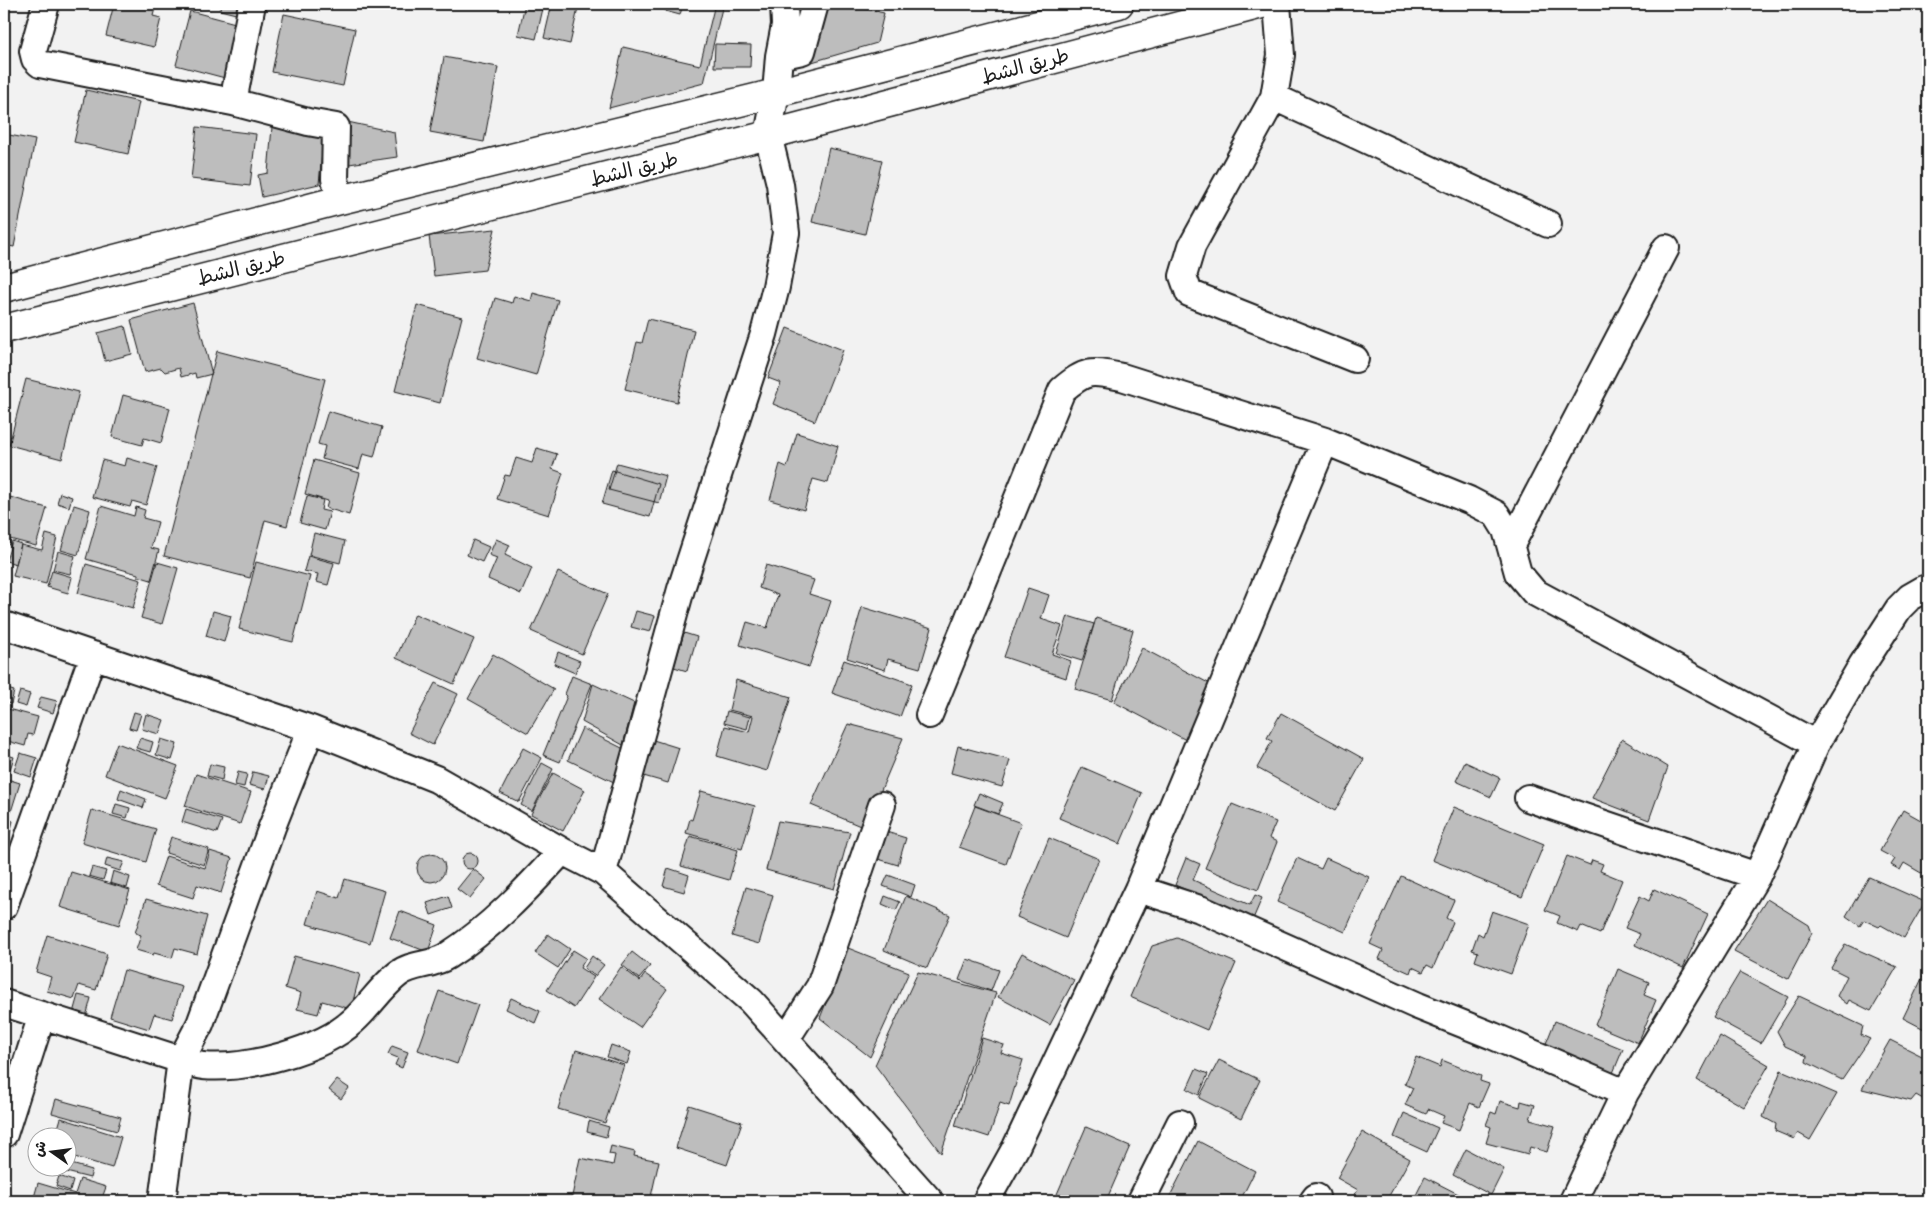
<svg xmlns="http://www.w3.org/2000/svg" width="1932" height="1205" font-family="Caveat,'Playpen Sans Arabic',sans-serif">
  <style>
    .building { fill: #bdbdbd; stroke: #1c1c1c }
    .lines { fill: none; stroke-linecap: round; stroke-linejoin: round }
    .minor-casing { stroke: #1c1c1c; stroke-width: 30 }
    .trunk-casing { stroke: #1c1c1c; stroke-width: 31 }
    .minor { stroke: #fff; stroke-width: 26 }
    .trunk { stroke: #fff; stroke-width: 28 }
    .labels { text-anchor: middle; dominant-baseline: central; stroke-width: 4.5; stroke-linejoin: round; paint-order: stroke }
    .street-label { font-size: 20px; fill: #1c1c1c; stroke: #fff }
  </style>
  <rect width="100%" height="100%" fill="#f2f2f2"/>
  <filter id="ink" filterUnits="userSpaceOnUse"><feTurbulence type="fractalNoise" baseFrequency=".02" numOctaves="2"/><feDisplacementMap in="SourceGraphic" scale="10" xChannelSelector="R" yChannelSelector="G"/><feConvolveMatrix kernelMatrix="1 2 1 2 8 2 1 2 1" color-interpolation-filters="sRGB"/></filter>
  <g filter="url(#ink)">
    <path class="building" d="M114 4H156L153 16 161 18 154 47 106 36Z
      M221 4H243L240 15 220 10Z
      M366 4H390L389 9Z
      M525 4H544L536 39 518 35Z
      M552 4H579L570 44 544 38Z
      M667 4H683L680 15 665 11Z
      M693 4H708L707 7Z
      M715 4H723L704 83 609 108 623 47 700 65Z
      M825 4H844L884 13 877 43 812 62Z
      M190 11 239 24 225 78 176 65Z
      M284 14 355 29 343 86 272 72Z
      M715 44 751 45 750 67H714Z
      M444 57 498 67 484 142 430 132Z
      M86 90 139 102 128 154 74 142Z
      M343 121 394 132 397 157 349 164Z
      M197 127 256 134 250 186 191 179Z
      M272 127 324 131 319 184 262 197 258 175 268 173Z
      M4 134 35 140 14 247 4 245Z
      M829 148 882 160 865 234 812 222Z
      M495 229 485 270 434 276 429 236Z
      M533 293 558 300 536 375 477 358 495 298 512 303 514 296 531 301Z
      M193 303 212 374 196 378 195 373 181 377 179 368 165 372 161 368 145 372 131 320Z
      M417 305 462 317 440 403 395 391Z
      M648 319 694 330 677 402 625 389 637 342 642 343Z
      M125 326 132 354 105 361 98 333Z
      M787 328 843 350 815 421 773 404 781 383 768 378Z
      M217 351 325 379 287 526 265 520 250 578 164 556Z
      M4 358H5L6 409H4Z
      M26 379 79 392 62 459 9 445Z
      M123 395 170 408 161 443 144 438 142 445 112 437Z
      M328 411 382 427 374 457 363 454 359 469 322 459 325 446 318 444Z
      M797 433 838 446 828 483 813 479 804 510 770 500 780 464 787 467Z
      M537 448 557 454 552 469 563 473 549 515 497 499 505 475 510 476 516 458 532 463Z
      M127 458 157 467 146 505 132 501 130 507 92 497 102 460 125 466Z
      M314 460 360 473 349 515 326 508 328 501 305 494Z
      M617 463 666 476 659 503 609 490Z
      M612 470 659 484 650 517 602 504Z
      M60 493 72 497 69 507 57 503Z
      M307 496 323 500 321 510 330 512 325 530 300 523Z
      M10 497 47 508 36 546 10 539 9 545 4 543V518Z
      M74 505 90 510 78 555 61 550Z
      M101 506 134 516 136 507 145 510 143 518 158 522 151 548 159 550 151 580 138 576V574L86 559Z
      M314 533 345 541 340 563 309 555Z
      M46 534 57 537 46 584 13 576 21 545 42 550Z
      M496 539 510 545 505 555 532 568 521 594 488 579 497 558 489 555Z
      M473 540 489 547 482 562 467 555Z
      M12 541 21 544 16 564 6 561Z
      M58 551 75 556 70 574 53 570Z
      M308 556 334 563 328 585 316 582 318 574 304 571Z
      M157 562 178 568 162 624 141 618Z
      M256 562 310 576 293 642 239 629Z
      M86 564 141 580 133 608 78 593Z
      M766 565 814 580 809 594 831 601 809 667 740 645 747 622 767 628 778 595 759 588Z
      M52 571 72 577 68 593 47 587Z
      M558 572 608 594 582 654 531 631Z
      M1028 588 1049 595 1041 619 1062 626 1052 654 1071 661 1066 678 1004 657Z
      M862 607 932 628 920 668 888 659 885 670 847 658Z
      M213 611 231 616 224 642 206 636Z
      M636 611 655 616 650 632 631 627Z
      M415 614 474 639 454 684 396 658Z
      M1068 616 1094 624 1082 661 1056 653Z
      M1096 618 1133 630 1112 700 1075 689Z
      M684 633 697 637 687 671 674 667Z
      M1142 648 1214 686 1186 740 1114 702Z
      M558 652 580 661 575 673 554 664Z
      M493 654 554 689 528 733 468 699Z
      M844 660 912 684 900 717 832 693Z
      M572 676 592 684 560 762 543 755 567 696 565 694Z
      M736 680 791 697 767 771 717 756 725 726 749 732 753 716 729 710Z
      M435 683 458 694 433 745 409 733Z
      M593 684 634 703 623 745 582 722Z
      M4 688 14 691 11 704 4 702Z
      M20 691 30 694 26 707 16 704Z
      M41 697 57 701 53 713 37 708Z
      M4 708 38 717 33 735 28 734 25 746 4 740Z
      M727 711 750 717 747 729 724 723Z
      M134 712 141 714 136 730 129 728Z
      M1281 713 1364 759 1335 811 1257 768 1272 741 1267 738Z
      M146 714 164 720 159 734 142 729Z
      M848 724 903 738 865 828 811 805Z
      M582 728 624 749 616 783 568 760Z
      M140 738 153 742 150 752 136 748Z
      M161 739 177 744 172 760 156 755Z
      M650 739 679 748 668 783 640 775Z
      M1622 739 1668 767 1649 820 1592 798Z
      M117 743 178 766 165 798 105 775Z
      M958 746 1010 760 1002 787 951 773Z
      M523 748 542 758 519 802 500 793Z
      M20 753 37 758 31 777 14 771Z
      M4 754 14 757 8 776 4 774Z
      M1465 762 1500 778 1491 797 1456 781Z
      M542 763 553 769 532 811 521 805Z
      M210 764 224 767 222 780 207 776Z
      M1082 767 1142 793 1120 844 1059 818Z
      M238 772 247 774 244 787 235 785Z
      M253 772 269 776 265 789 249 785Z
      M553 773 585 790 563 831 531 814Z
      M196 774 251 792 240 824 185 806Z
      M4 778 20 783 9 818 4 817Z
      M121 789 146 799 143 808 118 799Z
      M701 791 755 806 742 849 686 833 690 819 692 820Z
      M979 793 1003 803 998 814 974 805Z
      M116 804 130 808 127 818 113 814Z
      M1232 804 1276 822 1269 838 1277 842 1258 890 1205 868Z
      M975 806 1021 823 1006 864 959 847Z
      M1454 807 1544 844 1522 897 1432 860Z
      M186 809 222 820 217 833 182 822Z
      M92 810 156 829 146 862 82 843Z
      M1903 810 1928 824V877L1904 863 1900 870 1891 865 1895 859 1880 851Z
      M4 818 13 821 8 841 4 840Z
      M778 821 850 832 834 889 766 870Z
      M883 831 906 838 898 865 875 858Z
      M690 836 738 850 729 880 681 866Z
      M171 837 209 849 204 865 166 853Z
      M1049 838 1099 859 1066 938 1017 917Z
      M210 851 232 858 221 893 197 885 193 898 156 886 166 856 205 868Z
      M462 861a8 8 0 1 1 16 0a8 8 0 1 1-16 0Z
      M417 868a14 14 0 1 1 28 0a14 14 0 1 1-28 0Z
      M1567 856 1590 865 1592 860 1603 864 1600 871 1622 880 1600 934 1581 926 1578 932 1557 923 1560 916 1545 910Z
      M107 858 124 862 120 871 105 866Z
      M1186 858 1200 864 1193 880 1250 905 1255 895 1262 898 1253 919 1175 885Z
      M1297 858 1321 869 1326 858 1369 877 1345 932 1277 902Z
      M92 867 106 871 103 880 89 876Z
      M668 868 689 875 684 892 663 886Z
      M473 869 486 879 470 899 457 889Z
      M113 871 130 877 127 888 110 883Z
      M71 872 130 890 119 925 60 907Z
      M888 875 915 885 911 897 883 886Z
      M1401 876 1454 900 1446 918 1453 922 1433 968 1427 965 1423 972 1412 967 1410 973 1379 959 1383 950 1370 944Z
      M1869 877 1925 902 1904 938 1881 925 1879 927 1864 920 1860 926 1846 916Z
      M345 879 385 891 370 943 307 924 317 891 339 898Z
      M746 887 773 895 759 944 732 936Z
      M1654 889 1708 914 1683 968 1635 945 1640 934 1625 928 1640 896 1649 901Z
      M448 896 452 908 431 915 427 903Z
      M885 896 900 902 896 910 882 904Z
      M906 896 950 915 927 968 884 950Z
      M146 899 207 916 197 954 175 948 172 958 154 953 153 955 136 950 141 935 135 933Z
      M1767 899 1809 925 1812 933 1788 979 1734 951Z
      M400 911 437 925 428 952 390 938Z
      M1492 911 1529 924 1511 974 1475 961 1478 952 1472 950 1478 933 1483 936Z
      M548 934 570 949 558 968 535 953Z
      M47 935 107 954 96 990 79 985 74 999 47 991 51 977 36 972Z
      M1177 938 1236 963 1207 1030 1130 997 1152 946Z
      M1845 944 1897 967 1871 1011 1849 1000 1847 1004 1837 996 1847 976 1831 968Z
      M848 948 909 972 870 1057 820 1018Z
      M573 950 586 958 580 968 594 977 574 1008 547 990Z
      M632 952 650 966 639 979 622 965Z
      M1022 953 1074 980 1050 1025 998 997Z
      M294 956 360 974 351 1009 322 1001 318 1014 297 1009 301 993 285 988Z
      M592 956 604 965 595 976 584 968Z
      M967 959 999 970 991 991 959 980Z
      M621 967 640 981 645 974 667 989 640 1027 599 999Z
      M1927 968H1928V1031L1903 1018Z
      M1618 969 1649 982 1644 995 1656 1000 1638 1043 1595 1025Z
      M124 970 182 987 172 1019 154 1014 149 1029 110 1017Z
      M918 972 996 993 941 1153 875 1065Z
      M1740 972 1788 997 1761 1043 1713 1017Z
      M439 991 478 1005 457 1064 418 1050Z
      M78 995 91 998 86 1017 73 1013Z
      M1799 996 1863 1026 1861 1035 1870 1039 1842 1080 1806 1062 1807 1056 1785 1046 1777 1031Z
      M511 998 540 1011 535 1023 506 1009Z
      M1555 1021 1623 1049 1613 1073 1545 1046Z
      M1720 1036 1769 1065 1744 1107 1697 1080Z
      M982 1038 1004 1045 1001 1053 1023 1060 1009 1106 1000 1103 989 1137 955 1126Z
      M1890 1040 1928 1059V1102L1916 1095 1911 1101 1862 1089Z
      M611 1045 631 1052 627 1064 607 1057Z
      M392 1046 408 1052 402 1068 395 1065 398 1058 388 1054Z
      M576 1050 624 1065 605 1123 558 1109Z
      M1416 1057 1440 1067 1442 1060 1481 1076 1480 1081 1489 1084 1479 1107 1470 1103 1459 1130 1441 1123 1444 1116 1428 1109 1426 1114 1405 1105 1413 1088 1405 1084Z
      M1219 1060 1260 1080 1241 1119 1199 1098Z
      M1196 1069 1208 1074 1199 1095 1187 1089Z
      M1781 1070 1837 1094 1810 1140 1798 1133 1794 1139 1775 1131 1776 1124 1763 1117Z
      M337 1080 349 1088 341 1099 329 1090Z
      M56 1099 121 1117 117 1131 52 1113Z
      M1500 1101 1520 1107 1521 1101 1535 1105 1530 1119 1555 1126 1547 1152 1530 1147 1528 1154 1486 1143 1491 1127 1486 1125 1491 1112 1496 1114Z
      M689 1105 742 1122 727 1165 676 1148Z
      M1404 1113 1438 1128 1427 1152 1394 1137Z
      M61 1118 121 1137 112 1168 68 1155V1138H55Z
      M589 1121 609 1127 606 1137 587 1132Z
      M1086 1127 1130 1146 1106 1201H1054Z
      M1362 1132 1410 1159 1386 1201H1353L1351 1200 1358 1190 1337 1178Z
      M1198 1141 1255 1171 1240 1201 1168 1200Z
      M611 1146 635 1152 634 1156 659 1161 650 1201H571L580 1158 613 1165 615 1155 609 1154Z
      M1466 1149 1504 1169 1491 1195 1453 1175Z
      M68 1163 92 1170 90 1178 62 1171 63 1168H68Z
      M59 1176 73 1181 70 1191 56 1186Z
      M1425 1177 1468 1199 1467 1201H1413Z
      M80 1179 106 1187 101 1201H33L38 1183 75 1194Z"/>
    <g class="lines">
      <defs>
        <path id="minor" d="M46 4 33 51 35 59 40 64 233 102
          M252 4 233 102 308 122 336 127 335 179 340 200
          M1277 4 1281 55 1274 97 1192 246 1183 276 1189 293 1355 359
          M779 56 802 51 815 4
          M1274 97 1548 224
          M1511 545 1666 248
          M4 625 311 729 436 779 562 851 603 872 751 1001 930 1201
          M929 715 1062 390C1087 369 1091 371 1122 377L1325 441 1469 500 1496 514 1506 530 1518 573 1534 592 1816 744
          M1528 798 1757 876
          M603 872 681 589 764 334 776 287 786 233 780 184 768 135 776 93 779 56 785 25 784 4
          M1138 889 1200 909 1418 1006 1493 1036 1625 1093
          M4 906 93 655
          M4 1003 181 1060 200 1024 272 827 311 729
          M786 1039 820 986 882 805
          M4 1134 42 1015
          M162 1201 181 1060C188 1062 196 1065 203 1066 246 1070 322 1050 353 1021 369 1007 381 987 398 974 412 963 432 966 447 956 491 928 527 889 562 851
          M986 1201 1016 1147 1138 889 1325 441
          M1141 1201 1180 1123
          M1313 1201 1316 1197
          M1573 1201 1625 1093 1757 876 1816 744 1862 665 1899 608 1910 597 1924 589H1928"/>
        <path id="trunk" d="M4 288 340 200 776 93 1119 4
          M4 329 768 135 1262 4"/>
      </defs>
      <use href="#minor" class="minor-casing"/>
      <use href="#trunk" class="trunk-casing"/>
      <use href="#minor" class="minor"/>
      <use href="#trunk" class="trunk"/>
    </g>
  </g>
  <g class="labels">
    <g class="street-label">
      <text transform="translate(1025 66) rotate(-15)">طريق الشط</text>
      <text transform="translate(634 169) rotate(-14)">طريق الشط</text>
      <text transform="translate(241 268) rotate(-14)">طريق الشط</text>
    </g>
  </g>
  <rect width="1932" height="1205" fill="none" stroke="#fff" stroke-width="20"/>
  <rect x="10" y="10" width="1912" height="1185" fill="none" stroke="#1c1c1c" stroke-width="2" filter="url(#ink)"/>
  <g transform="translate(52 1152) rotate(284)"><circle r="24" fill="#ffffff" stroke="#a4a4a4"/>
  <path d="M0-4L9 19L0 12L-9 19Z" fill="#1c1c1c"/>
  <text y="-8" font-size="14" font-weight="bold" text-anchor="middle" fill="#1c1c1c">ش</text>
  </g>
</svg>
